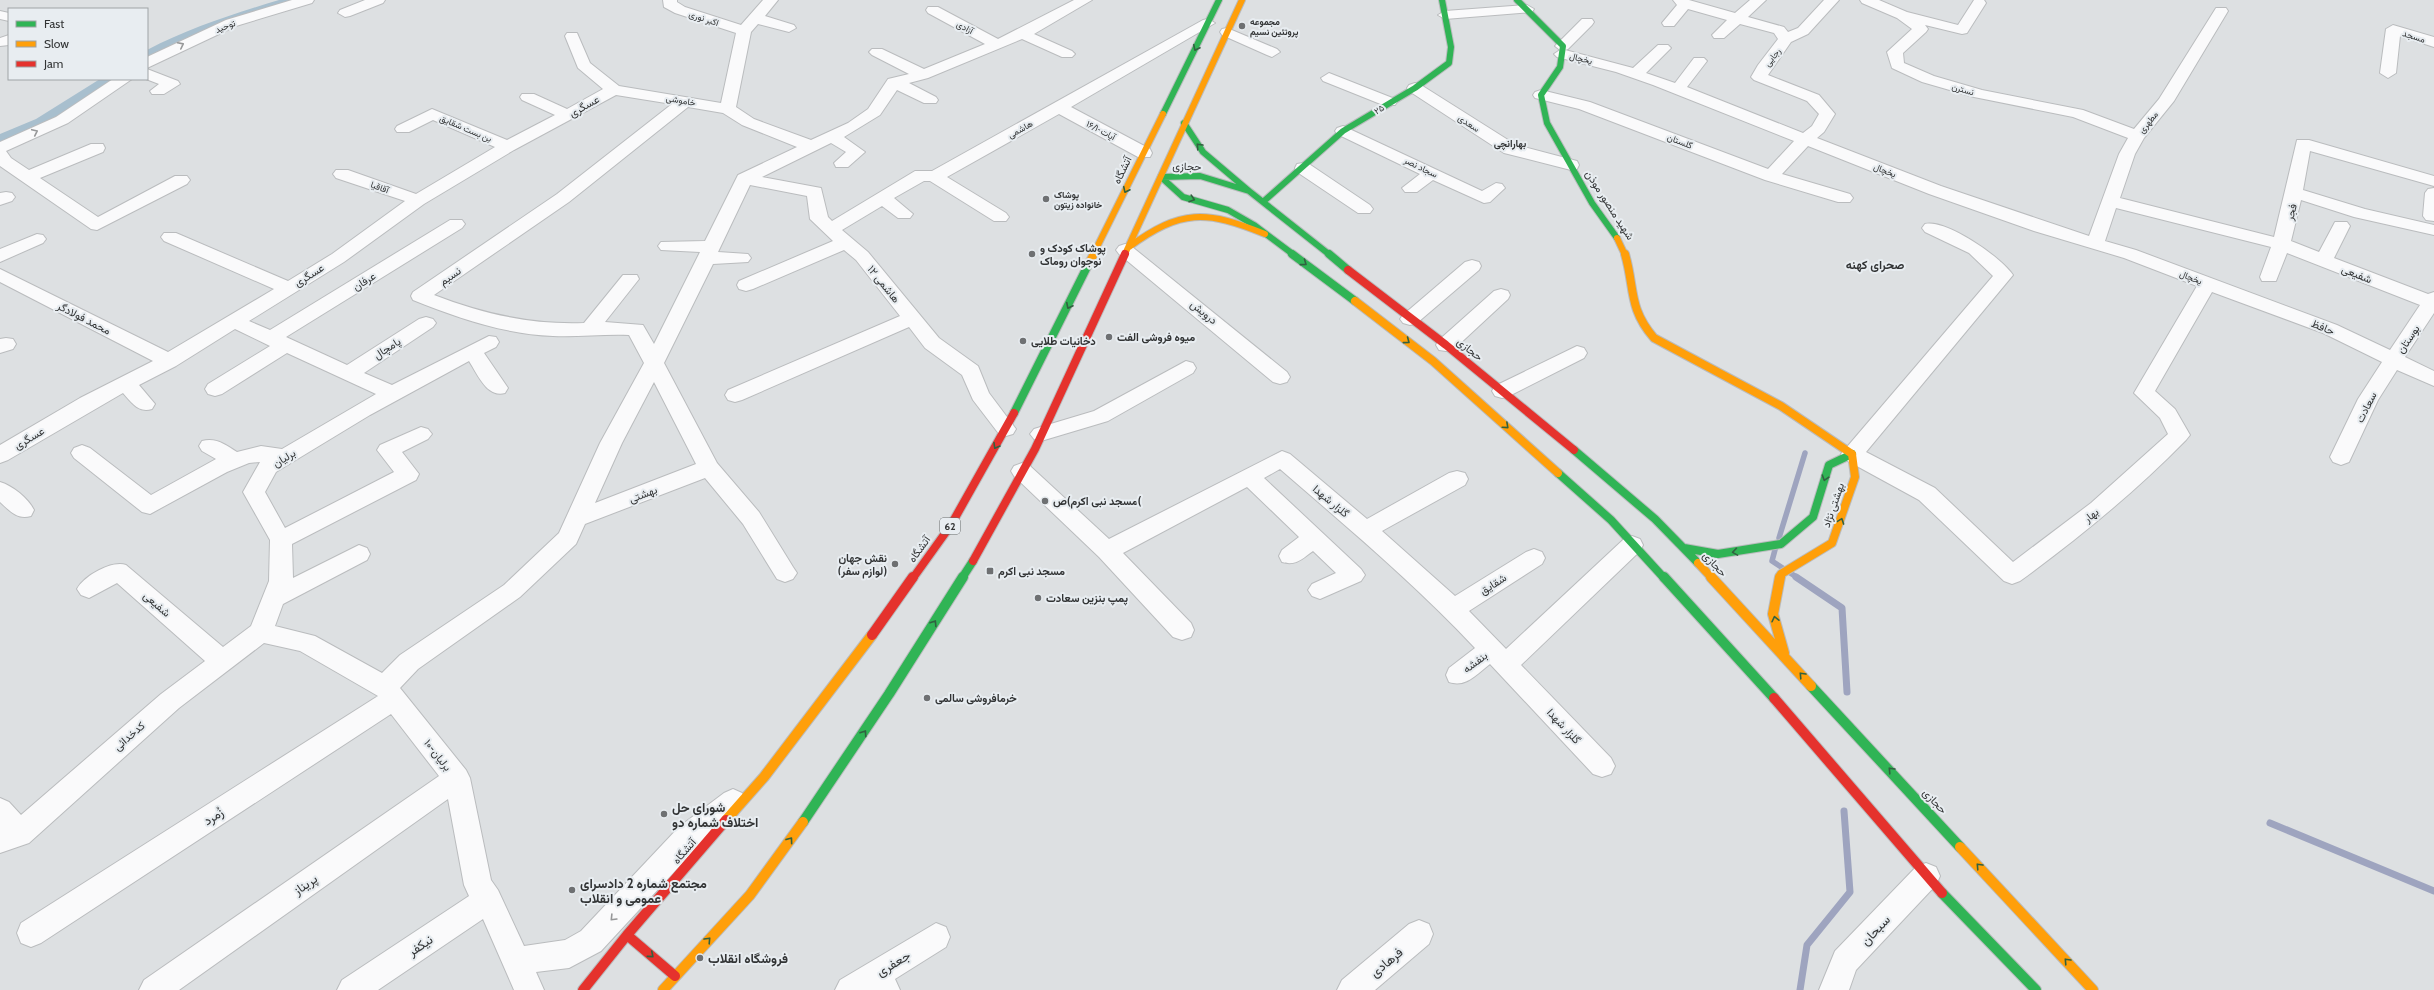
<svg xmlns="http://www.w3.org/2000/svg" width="2434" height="990" font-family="Cabin,Vazirmatn,sans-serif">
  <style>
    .forest { fill: #a8bfce }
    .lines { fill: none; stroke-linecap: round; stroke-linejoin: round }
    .stream-far1 { stroke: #9ea4bf; stroke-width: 5.5 }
    .stream { stroke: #9ea4bf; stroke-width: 7 }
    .street-casing { stroke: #babcbe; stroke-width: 2 }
    .fast-far2-casing { stroke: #babcbe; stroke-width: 8 }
    .fast-far1-casing { stroke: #babcbe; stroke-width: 10 }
    .fast-casing { stroke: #babcbe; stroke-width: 12 }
    .slow-far2-casing { stroke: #babcbe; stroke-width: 8 }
    .slow-far1-casing { stroke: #babcbe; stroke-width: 10 }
    .slow-casing { stroke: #babcbe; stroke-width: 12 }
    .jam-far1-casing { stroke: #babcbe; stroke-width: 10 }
    .jam-casing { stroke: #babcbe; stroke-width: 12 }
    .street { fill: #fafafb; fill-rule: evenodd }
    .fast-far2 { stroke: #30b455; stroke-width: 6 }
    .fast-far1 { stroke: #30b455; stroke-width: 8 }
    .fast { stroke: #30b455; stroke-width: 10 }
    .slow-far2 { stroke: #ff9f0a; stroke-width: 6 }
    .slow-far1 { stroke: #ff9f0a; stroke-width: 8 }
    .slow { stroke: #ff9f0a; stroke-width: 10 }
    .jam-far1 { stroke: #e5322d; stroke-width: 8 }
    .jam { stroke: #e5322d; stroke-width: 10 }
    .oneway { stroke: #969798 }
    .oneway2 { stroke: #316140 }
    .poi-dot { fill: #6e7072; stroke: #e8edf1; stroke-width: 1.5 }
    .labels { text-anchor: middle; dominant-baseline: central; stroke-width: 4; stroke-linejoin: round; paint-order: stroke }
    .far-street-label { font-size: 9px; fill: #323435; stroke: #e8edf1 }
    .far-poi-label { font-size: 9px; font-weight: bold; fill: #323435; stroke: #e8edf1; text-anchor: start }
    .far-neighbourhood-label { font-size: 10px; font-weight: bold; fill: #323435; stroke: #e8edf1 }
    .shield { fill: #e8edf1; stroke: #696c6d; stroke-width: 1 }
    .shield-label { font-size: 10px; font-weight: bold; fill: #323435 }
    .street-label { font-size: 11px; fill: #323435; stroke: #e8edf1 }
    .poi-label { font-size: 11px; font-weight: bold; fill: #323435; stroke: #e8edf1; text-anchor: start }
    .neighbourhood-label { font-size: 12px; font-weight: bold; fill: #323435; stroke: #e8edf1 }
    .near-poi-label { font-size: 13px; font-weight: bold; fill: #323435; stroke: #e8edf1; text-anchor: start }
    .near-street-label { font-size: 13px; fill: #323435; stroke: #e8edf1 }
  </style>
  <rect width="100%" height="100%" fill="#dde0e2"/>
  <path class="forest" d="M279 0H305L232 22 147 62V50C189 28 233 14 279 0Z
    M100 79H122L96 96 0 147V134L36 119Z"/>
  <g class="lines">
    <path class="stream-far1" d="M1779 538 1805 453
      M1776 546 1772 561 1798 578"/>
    <path class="stream" d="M1796 577 1842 608 1847 692
      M2270 823 2434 891
      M1800 990 1807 945 1850 892 1844 811"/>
    <defs>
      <path id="street" d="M292 0H314L312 3 236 26 147 68V57L226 20Z
        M365 0H385L383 3 350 16 345 17 338 13 340 10Z
        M663 0H677V2L685 7 741 25 763 0H778L765 16 794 25 796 28 789 32 758 24 751 32 736 107 754 119 811 140 848 123 868 109 888 79 909 74 872 55 869 52 872 49H882L924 69 985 44 928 13 926 10 928 7H938L998 39 1074 0H1092L1034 34 1072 51 1075 54 1072 57H1062L1022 39 928 78 909 83 936 97 938 100 936 103H924L897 90 880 115 844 137 865 152 848 167H836L834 163 846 152 831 143 762 177 821 188 828 217 832 221 915 171H932L1203 20 1208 19 1215 23 1071 107 1150 149 1152 153 1150 157H1138L1059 114 947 177 1006 213 1009 217 1006 221H994L930 181H924L894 198 913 214 910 218H898L882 206 842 230 868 252 939 338 978 366 989 393 1016 429 1013 434 1006 436 999 434 973 400 962 375 925 348 909 327 742 400 735 402 728 400 725 395 728 390 900 316 856 260 844 250 753 289 746 291 739 289 737 285 739 281 833 241 810 219 807 196 750 185 718 252 748 254 751 258 748 262 713 264 664 363 717 463 759 512 793 567 797 573 793 579 785 582 777 579 743 524 705 478 585 524 576 544 520 597 418 669 400 688 466 770 470 778 491 880 498 890 524 946 565 940 581 931 679 827 724 793 733 789 742 793 746 801 742 809 699 845 601 951 569 968 536 972 544 990H514L483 919 378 990H337L342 980 469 896 464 885 448 799 179 990H139L144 980 439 776 391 714 41 943 31 947 21 943 17 933 21 923 378 696 300 651 264 643 179 708 29 843 0 853V798L9 802 21 815 161 694 205 661 117 583 89 598 81 595 77 589C84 576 112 560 126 565L223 647 251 626 269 581 270 540 243 492 260 462 249 463 227 472 150 514 142 512 74 458 71 453 74 448 82 445 90 448 151 495 216 459 202 451 199 446 202 441C216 437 226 445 237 452L261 446 282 449 376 394 287 353 222 394 215 396 208 394 205 389 208 384 270 346 235 329 176 366 139 385 155 404 152 409C138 413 132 403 123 393L8 460 0 463V445L80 398 153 361 0 282V269L168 352 274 289 164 241 161 237 164 233H176L288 281 332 254 405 201 336 178 333 174 336 170H348L416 194 495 147 433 120 409 132H397L395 129 397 126 432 109 507 140 555 115 522 100 520 97 522 94H534L567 109 603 89 578 68 565 36 567 33H577L590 63 619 86 721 103 736 33 675 13 664 7ZM616 95 672 104 557 194 413 292 411 296 413 300C458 318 504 334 553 336 579 337 603 334 629 335L644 363 600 443 559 533 504 585 400 655 382 673 315 636 275 626 283 604 367 560 370 554 367 548 359 545 293 578 292 544 416 480 419 474 402 452 428 439 432 434 428 429 421 427 380 445 377 450 394 472 285 528 265 492 276 472 370 415 469 361C478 375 487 398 505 393L508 388 484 353 496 347 499 342 496 337 489 336 392 385 364 373 433 327 436 323 433 319 426 317 419 319 347 365 286 337 462 228 465 224 462 220H450L270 330 249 321 344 262 424 204 514 150ZM688 107 723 113 742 125 797 147 738 175 705 241 661 242 658 246 661 250 700 252 654 344 643 325 605 322 639 279 637 275H623L584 323C531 325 483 314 434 295L569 202ZM654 382 696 464 595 503 622 443Z
        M1673 0H1689L1735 13 1750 0H1766L1748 17 1784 27 1788 32 1798 28 1824 0H1839L1808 34 1791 42 1768 75 1819 95 1835 114 1824 132 1817 138 1941 186 2089 236 2119 154 2128 138 2073 117 1974 97 1922 82 1892 68 1887 52 1912 29 1897 18 1862 3 1860 0H1879L1907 12 1958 25 1974 0H1984L1986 3 1967 33 1962 34 1925 25 1928 29 1926 32 1903 53 1904 63 1934 76 1982 90 2083 110 2134 129 2159 99 2216 8H2226L2228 11 2174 101 2144 138 2135 154 2120 198 2274 237 2297 140H2309L2434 176V186L2310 151 2303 190 2365 209 2434 225V235L2354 217 2301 200 2291 241 2319 252 2335 222H2347L2350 226 2334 258 2428 294 2434 292V313L2405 357 2434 371V386L2397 370 2378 400 2349 462 2341 465 2333 462 2330 457 2358 399 2382 362 2323 333 2212 292 2155 391 2175 409 2190 435 2186 440C2135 492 2079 538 2020 581L2012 584 2004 581 1919 500 1844 459 1841 454 1993 276 1969 253 1925 232 1922 228 1925 224C1946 219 2001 257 2013 275L1866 452 1935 488 2013 562 2091 503 2168 434 2160 418 2134 393 2197 286 2124 258 2034 231 1929 194 1808 146 1782 174 1850 194 1853 198 1850 202H1838L1765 180 1579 109 1535 98 1533 95 1535 92 1541 90 1590 102 1768 169 1794 141 1653 85 1616 72 1557 57 1554 54 1560 50 1555 46 1582 19H1592L1594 22 1592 25 1568 49 1565 50 1633 68 1658 45H1668L1671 48 1646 73 1675 83 1694 58H1704L1707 61 1687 87 1803 133 1812 126 1819 114 1807 101 1754 80 1751 77 1758 65 1778 39 1774 33 1740 24 1724 38H1714L1712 35 1727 20 1688 9 1674 26H1664L1662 23 1677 5ZM2116 208 2271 247 2260 277 2262 281H2276L2287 253 2420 305 2390 350 2337 325 2136 250 2105 241Z
        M1527 5 1534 9 1532 12 1445 19 1438 15 1445 11Z
        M0 11 9 13V21L0 19Z
        M2393 25 2434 37V47L2400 36 2396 73 2388 78 2380 73 2386 29Z
        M1227 28 1277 49 1280 52 1272 57 1267 55 1222 35 1220 32 1222 29Z
        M9 35V45L0 46V38Z
        M147 69 178 81 180 84 164 94H152L150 91 159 84 146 79Z
        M1329 73 1395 99 1397 102 1395 105H1383L1323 81 1321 78Z
        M113 79H132L68 123 6 151 11 158 29 170 91 144H103L105 148 103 152 40 178 98 217 175 176H187L190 180 187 184 97 230 91 229 0 166V142L56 117Z
        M1415 83 1421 85 1516 145 1577 161 1579 165 1577 169 1571 170 1504 153 1409 91 1407 88 1409 85Z
        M1343 126 1482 191 1496 183 1502 184 1505 188 1490 202 1484 203 1433 180 1417 192H1405L1402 188 1420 174 1337 134 1335 131 1337 128Z
        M1303 163 1309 164 1370 205 1373 209 1370 213H1358L1297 172 1295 168 1297 164Z
        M2434 188V221L2426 220 2423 216 2425 193 2428 189Z
        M6 192 12 193 15 197 12 201 0 205V193Z
        M37 234 43 235 46 239 43 243 0 262V249Z
        M1125 244 1131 246 1287 372 1290 377 1287 382 1280 384 1273 382 1119 254 1116 250 1119 246Z
        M1472 260 1479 262 1481 266 1479 270 1417 323 1410 325 1403 323 1400 319 1403 315 1465 262Z
        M1501 289 1508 291 1510 295 1508 299 1453 350 1446 351 1439 350 1436 345 1439 340 1494 291Z
        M6 338 13 339 16 344 13 349 0 353V339Z
        M1577 346 1584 348 1587 353 1584 358 1509 396 1502 398 1495 396 1492 391 1495 386Z
        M1186 361 1193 363 1196 368 1193 373 1108 421 1041 441 1034 439 1030 434 1034 429 1094 411Z
        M1282 451 1290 454 1367 519 1449 473 1457 471 1465 473 1468 479 1465 485 1382 531 1455 596 1526 552 1534 549 1542 552 1545 558 1542 564 1469 611 1506 649 1624 539 1632 536 1640 539 1643 545 1640 551 1521 665 1611 758 1615 766 1611 774 1602 777 1593 774 1490 664C1477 674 1466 688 1449 682L1446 675 1449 668 1475 648C1415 584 1347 527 1280 469L1264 478 1361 569 1365 575 1361 581 1320 599 1312 596 1308 590 1312 584 1336 573 1313 551C1302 559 1296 566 1282 562L1279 556 1282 550 1299 537 1247 487 1123 553 1191 623 1194 630 1191 637 1182 640 1173 637 1099 557 1014 476 1011 471 1014 466 1022 463 1030 466 1109 539Z
        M0 482C13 486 28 498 34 510L31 516C17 520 10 511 0 502Z
        M1926 863 1936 867 1940 876 1936 885 1856 970 1849 990H1819L1835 951 1916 867Z
        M1419 920 1429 924 1433 934 1429 944 1375 990H1337L1342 980 1409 924Z
        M936 923 946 927 950 937 946 947 895 979 900 990H835L840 980Z"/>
      <path id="fast-far2" d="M1517 0 1563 46 1560 67 1541 95 1547 123 1592 203 1617 238
        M1163 114 1219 0
        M1184 123 1203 152 1249 191
        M1161 177 1200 176 1249 191 1330 255
        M1161 177 1183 197 1228 210 1254 225 1294 255
        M1264 201 1343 131 1415 88 1449 63 1451 47 1442 0"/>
      <path id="fast-far1" d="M1292 254 1355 301
        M1329 254 1348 270
        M1014 413 1089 263
        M1574 450 1655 519 1698 563
        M1558 473 1611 520 1664 578
        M1684 548 1718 554 1781 544 1813 517 1829 465 1852 454
        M962 578 973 561"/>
      <path id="fast" d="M1664 577 1774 698
        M1811 686 1960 847
        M803 822 889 694 963 577
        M1942 893 2036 990"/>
      <path id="slow-far2" d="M1617 238 1625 255
        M1129 247C1181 209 1206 210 1265 234
        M1125 254 1242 0
        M1093 255 1163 114"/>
      <path id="slow-far1" d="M1625 254C1635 288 1628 308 1654 338L1781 406 1852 454
        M1089 263 1094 254
        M1355 301 1433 361 1558 473
        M1698 563 1712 578
        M1780 578 1781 574 1832 543 1855 477 1852 454"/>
      <path id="slow" d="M1711 577 1811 686
        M1780 577 1773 614 1784 653
        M726 820 764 777 872 635
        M1960 847 2093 990
        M663 990 750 895 803 822"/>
      <path id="jam-far1" d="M1348 270 1446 345 1574 450
        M973 561 1035 449 1125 254
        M913 578 951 525 1014 413"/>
      <path id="jam" d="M872 635 913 577
        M1774 698 1942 893
        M627 935 675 976
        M583 990 627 935 726 820"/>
    </defs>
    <use href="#street" class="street-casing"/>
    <use href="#fast-far2" class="fast-far2-casing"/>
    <use href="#fast-far1" class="fast-far1-casing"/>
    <use href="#fast" class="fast-casing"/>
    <use href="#slow-far2" class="slow-far2-casing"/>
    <use href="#slow-far1" class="slow-far1-casing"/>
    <use href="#slow" class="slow-casing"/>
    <use href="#jam-far1" class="jam-far1-casing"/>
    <use href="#jam" class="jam-casing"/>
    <use href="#street" class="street"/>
    <use href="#fast-far2" class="fast-far2"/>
    <use href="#fast-far1" class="fast-far1"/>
    <use href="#fast" class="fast"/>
    <use href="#slow-far2" class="slow-far2"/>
    <use href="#slow-far1" class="slow-far1"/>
    <use href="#slow" class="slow"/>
    <use href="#jam-far1" class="jam-far1"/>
    <use href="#jam" class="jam"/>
  </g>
  <defs><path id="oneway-chevron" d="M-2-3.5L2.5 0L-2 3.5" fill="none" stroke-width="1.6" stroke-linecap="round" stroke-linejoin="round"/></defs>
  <g class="oneway">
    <use href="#oneway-chevron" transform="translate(181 45) rotate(-27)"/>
    <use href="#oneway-chevron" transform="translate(35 132) rotate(-25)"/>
    <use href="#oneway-chevron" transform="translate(613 918) rotate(134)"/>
  </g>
  <g class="oneway2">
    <use href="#oneway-chevron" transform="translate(1196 48) rotate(116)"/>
    <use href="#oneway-chevron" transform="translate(1199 146) rotate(-133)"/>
    <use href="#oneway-chevron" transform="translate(1126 190) rotate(116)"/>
    <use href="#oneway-chevron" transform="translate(1192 199) rotate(17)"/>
    <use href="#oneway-chevron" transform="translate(1304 263) rotate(36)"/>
    <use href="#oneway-chevron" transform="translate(1069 306) rotate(117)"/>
    <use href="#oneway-chevron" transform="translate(1407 341) rotate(37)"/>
    <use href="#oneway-chevron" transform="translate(1506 426) rotate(42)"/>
    <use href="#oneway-chevron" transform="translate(996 446) rotate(120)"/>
    <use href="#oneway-chevron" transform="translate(1825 478) rotate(107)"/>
    <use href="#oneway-chevron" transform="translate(1841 521) rotate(-70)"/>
    <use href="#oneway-chevron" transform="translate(1735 552) rotate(171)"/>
    <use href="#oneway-chevron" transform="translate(1775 619) rotate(-103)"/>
    <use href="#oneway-chevron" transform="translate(934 623) rotate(-58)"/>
    <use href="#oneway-chevron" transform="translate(1802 675) rotate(-133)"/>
    <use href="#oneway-chevron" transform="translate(864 733) rotate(-56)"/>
    <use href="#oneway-chevron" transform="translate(1891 770) rotate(-133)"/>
    <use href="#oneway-chevron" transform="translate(790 840) rotate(-54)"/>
    <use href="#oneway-chevron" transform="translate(1979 866) rotate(-133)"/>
    <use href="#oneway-chevron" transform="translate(708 940) rotate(-47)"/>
    <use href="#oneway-chevron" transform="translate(651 955) rotate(40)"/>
    <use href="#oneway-chevron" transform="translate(2067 961) rotate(-133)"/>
  </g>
  <g class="poi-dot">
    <circle cx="1242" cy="26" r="4"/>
    <circle cx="1046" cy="199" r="4"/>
    <circle cx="1032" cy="254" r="4"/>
    <circle cx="1109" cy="337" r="4"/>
    <circle cx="1023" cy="341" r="4"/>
    <circle cx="1045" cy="501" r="4"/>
    <circle cx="895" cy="564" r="4"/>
    <rect x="986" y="567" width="8" height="8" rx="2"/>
    <circle cx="1038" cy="598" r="4"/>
    <circle cx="927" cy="698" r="4"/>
    <circle cx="664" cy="814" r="4"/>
    <circle cx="572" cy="890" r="4"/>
    <circle cx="700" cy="958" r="4"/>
  </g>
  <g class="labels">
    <g class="far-street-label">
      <text transform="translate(704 18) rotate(18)">اکبر نوری</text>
      <text transform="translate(225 26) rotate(-22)">توحید</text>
      <text transform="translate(965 27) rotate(28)">آزادی</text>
      <text transform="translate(2414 36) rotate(18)">مسجد</text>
      <text transform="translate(1772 57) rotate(-52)">رجایی</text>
      <text transform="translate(1581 58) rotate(14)">یخچال</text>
      <text transform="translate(1963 89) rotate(16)">نسترن</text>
      <text transform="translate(681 100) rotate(10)">خاموشی</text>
      <text transform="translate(1379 109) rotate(-32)">۲۵</text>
      <text transform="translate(2148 122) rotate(-51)">مطهری</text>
      <text transform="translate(1469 123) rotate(33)">سعدی</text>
      <text transform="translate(466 128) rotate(23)">بن بست شقایق</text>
      <text transform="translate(1020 129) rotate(-29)">هاشمی</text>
      <text transform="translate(1101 130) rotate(28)">۱۶/۱-آیات</text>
      <text transform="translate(1680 141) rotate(21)">گلستان</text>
      <text transform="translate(1421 167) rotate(26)">سجاد نصر</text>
      <text transform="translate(1885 170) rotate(21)">یخچال</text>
      <text transform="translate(380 187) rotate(20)">آقاقیا</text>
      <text transform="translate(2191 277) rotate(21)">یخچال</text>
    </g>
    <g class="far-poi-label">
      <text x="1250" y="21">مجموعه<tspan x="1250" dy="10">پروتئین نسیم</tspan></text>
      <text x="1054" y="194">پوشاک<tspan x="1054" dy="10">خانواده زیتون</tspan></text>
    </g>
    <g class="far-neighbourhood-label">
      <text x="1510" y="143">بهارانچی</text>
    </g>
    <rect class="shield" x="940" y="518" width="20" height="16" rx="3"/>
    <g class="shield-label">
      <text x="950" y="526">62</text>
    </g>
    <g class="street-label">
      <text transform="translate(584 106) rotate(-29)">عسگری</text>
      <text transform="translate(1187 166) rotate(2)">حجازی</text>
      <text transform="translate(1122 170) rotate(-64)">آتشگاه</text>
      <text transform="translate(1610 205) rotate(57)">شهید منصور موذن</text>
      <text transform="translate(2291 212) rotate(-76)">فجر</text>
      <text transform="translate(2357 274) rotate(22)">شفیعی</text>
      <text transform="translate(309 275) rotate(-32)">عسگری</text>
      <text transform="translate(450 276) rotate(-35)">نسیم</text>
      <text transform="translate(364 281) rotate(-32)">عرفان</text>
      <text transform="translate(884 284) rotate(51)">۱۲ هاشمی</text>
      <text transform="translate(1204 312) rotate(39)">درویش</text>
      <text transform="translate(84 318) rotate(27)">محمد فولادگر</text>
      <text transform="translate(2323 327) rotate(22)">حافظ</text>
      <text transform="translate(2408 339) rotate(-56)">بوستان</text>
      <text transform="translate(387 348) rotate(-33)">پامچال</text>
      <text transform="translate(1470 349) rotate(39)">حجازی</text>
      <text transform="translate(2366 407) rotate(-63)">سعادت</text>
      <text transform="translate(29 438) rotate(-31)">عسگری</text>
      <text transform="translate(284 458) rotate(-31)">برلیان</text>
      <text transform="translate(643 494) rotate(-21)">بهشتی</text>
      <text transform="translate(1331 501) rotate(40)">گلزار شهدا</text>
      <text transform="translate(1833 505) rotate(-71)">بهشتی نژاد</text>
      <text transform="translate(2091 515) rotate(-39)">بهار</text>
      <text transform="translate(919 549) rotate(-54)">آتشگاه</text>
      <text transform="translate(1715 564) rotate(47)">حجازی</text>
      <text transform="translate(1493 584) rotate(-32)">شقایق</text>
      <text transform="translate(157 604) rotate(41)">شفیعی</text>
      <text transform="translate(1475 662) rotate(-37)">بنفشه</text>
      <text transform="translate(1564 726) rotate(47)">گلزار شهدا</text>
      <text transform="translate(129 736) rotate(-41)">کدخدائی</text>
      <text transform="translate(438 755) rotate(52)">۱۰-برلیان</text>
      <text transform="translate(1935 801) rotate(47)">حجازی</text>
      <text transform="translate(684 851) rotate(-49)">آتشگاه</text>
    </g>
    <g class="poi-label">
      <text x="1040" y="248">پوشاک کودک و<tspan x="1040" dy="13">نوجوان روماک</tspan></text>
      <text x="1117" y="337">میوه فروشی الفت</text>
      <text x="1031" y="341">دخانیات طلایی</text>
      <text x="1053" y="501">مسجد نبی اکرم)ص(</text>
      <text x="887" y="558" text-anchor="end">نقش جهان<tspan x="887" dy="13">(لوازم سفر)</tspan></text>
      <text x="998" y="571">مسجد نبی اکرم</text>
      <text x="1046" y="598">پمپ بنزین سعادت</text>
      <text x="935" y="698">خرمافروشی سالمی</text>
    </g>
    <g class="neighbourhood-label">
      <text x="1875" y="264">صحرای کهنه</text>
    </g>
    <g class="near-poi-label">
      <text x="672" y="807">شورای حل<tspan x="672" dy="15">اختلاف شماره دو</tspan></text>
      <text x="580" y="883">مجتمع شماره 2 دادسرای<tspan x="580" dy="15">عمومی و انقلاب</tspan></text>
      <text x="708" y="958">فروشگاه انقلاب</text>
    </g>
    <g class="near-street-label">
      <text transform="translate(213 816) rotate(-33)">زُمرد</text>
      <text transform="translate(305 884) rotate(-35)">پریناز</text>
      <text transform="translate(1875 930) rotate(-47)">سبحان</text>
      <text transform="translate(420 945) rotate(-34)">نیکفر</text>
      <text transform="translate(1386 962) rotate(-40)">فرهادی</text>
      <text transform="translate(893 963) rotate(-31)">جعفری</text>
    </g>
  </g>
  <rect x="8" y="8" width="140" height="72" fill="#e8edf1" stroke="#9fa3a6"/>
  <rect x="16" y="21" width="20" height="6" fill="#30b455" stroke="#9fa3a6"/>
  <text x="44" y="28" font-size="12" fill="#323435">Fast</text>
  <rect x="16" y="41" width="20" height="6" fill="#ff9f0a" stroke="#9fa3a6"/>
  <text x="44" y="48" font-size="12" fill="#323435">Slow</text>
  <rect x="16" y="61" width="20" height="6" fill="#e5322d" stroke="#9fa3a6"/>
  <text x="44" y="68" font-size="12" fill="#323435">Jam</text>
</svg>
